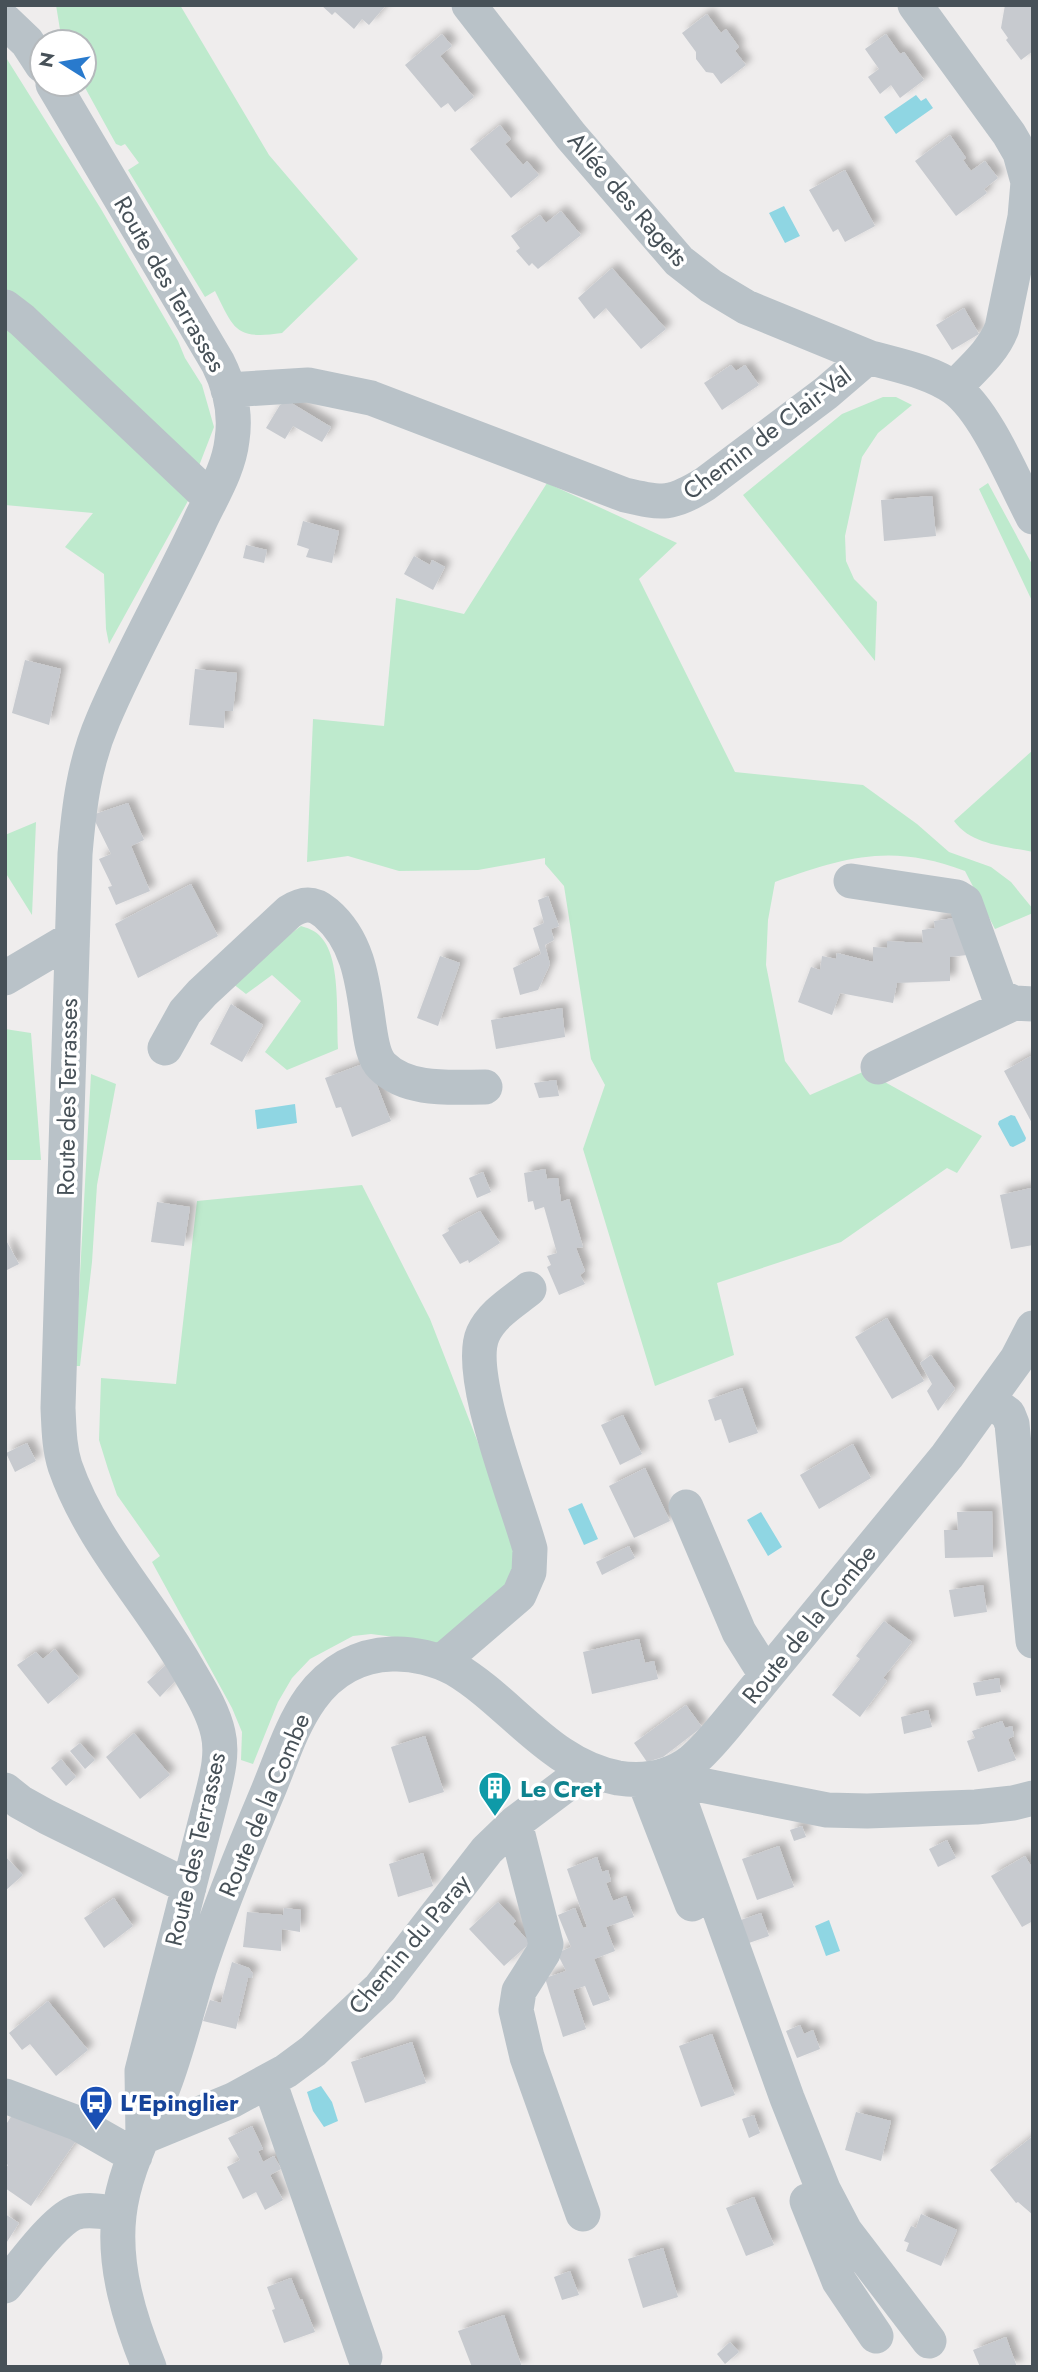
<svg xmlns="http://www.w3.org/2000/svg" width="1038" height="2372" font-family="Jost,sans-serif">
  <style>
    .green { fill: #beeacd }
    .water { fill: #8fd6e3 }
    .building { fill: #c7cacf; filter: url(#shadow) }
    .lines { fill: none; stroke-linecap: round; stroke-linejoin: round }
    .minor { stroke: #b9c2c8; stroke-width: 35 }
    .labels { text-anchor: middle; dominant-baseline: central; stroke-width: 7; stroke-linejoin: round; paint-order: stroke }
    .street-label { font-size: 24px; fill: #475158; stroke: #fff }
    .culture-label { font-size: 24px; font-weight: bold; fill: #0d838f; stroke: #fff; text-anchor: start }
    .transit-label { font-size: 24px; font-weight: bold; fill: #164399; stroke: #fff; text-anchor: start }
  </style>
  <defs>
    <filter id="shadow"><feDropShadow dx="6" dy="-6" stdDeviation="3.5" flood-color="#0004"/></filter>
  </defs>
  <rect width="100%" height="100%" fill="#efeded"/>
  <path class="green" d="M56 5H180L269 155 358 259 282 333C235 340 234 329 215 291L205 297 128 170 139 163 125 144 121 146 116 144 83 84 84 42H62Z
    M5 56 101 209 178 341 185 358 202 385 214 427 197 471 5 291Z
    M5 322 189 499 109 644 106 629 104 574 65 547 93 513 5 505Z
    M883 397H896L912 405 878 433 862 457 845 536 846 561 854 579 877 602 875 661 743 495 842 414Z
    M547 483 677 543 639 579 735 772 863 785 917 824 949 852 991 867 1011 882 1033 909V913L995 929 965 871C891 843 846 857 775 882L768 920 766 965 785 1061 810 1095 865 1071 982 1136 957 1173 947 1168 841 1242 717 1283 734 1355 655 1386 583 1149 605 1085 591 1059 564 886 545 864V858L478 870 399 871 348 856 307 862 313 719 384 726 396 598 464 614Z
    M988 483 1033 566V603L979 489Z
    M1033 750V852C1005 846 971 845 954 821Z
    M36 822 32 915 5 872V835Z
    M301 926C311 929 318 932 324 941 341 965 336 1020 338 1049L287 1070 265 1052 301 1001 272 975 246 994 228 980Z
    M5 1029 31 1033 41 1160H5Z
    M91 1074 116 1084 97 1185 92 1262 80 1366H75Z
    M362 1185 430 1319 505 1512 515 1562 514 1579 448 1649 410 1639 371 1634 353 1636 310 1659 292 1678 278 1702 253 1764 241 1760 242 1732 232 1708 152 1562 160 1556 117 1495 108 1469 99 1440 101 1378 176 1384 197 1201Z"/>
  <path class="water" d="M916 95 921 101 926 98 933 108 896 134 884 117Z
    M784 206 800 236 785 243 769 213Z
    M295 1104 297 1123 257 1129 255 1110Z
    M1011 1115 1015 1116 1026 1138 1025 1141 1013 1147 1010 1146 998 1124 999 1121Z
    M582 1503 598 1539 584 1545 568 1509Z
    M761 1512 782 1547 768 1556 747 1520Z
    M829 1920 840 1951 826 1956 815 1926Z
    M321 2086 332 2102 338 2121 324 2127 313 2111 307 2092Z"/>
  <path class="building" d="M321 5H386L369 25 362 19 354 29 335 12 332 15Z
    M1005 5H1033V51L1021 60 1006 40 1008 38 1001 28Z
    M707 14 721 33 726 29 739 47 735 51 746 65 721 84 713 73 706 72 696 59V52L682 33Z
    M442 34 452 46 440 56 474 97 455 112 448 103 441 108 405 65Z
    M886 34 900 54 904 52 924 80 900 98 891 85 880 94 868 77 879 69 865 49Z
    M500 125 511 139 505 144 523 165 527 161 539 175 511 198 470 149Z
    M950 135 966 158 963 160 971 171 985 161 998 178 984 189 987 193 956 216 915 161Z
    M845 170 875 226 845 242 838 229 833 232 809 190Z
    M561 211 581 235 538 269 532 263 529 266 516 251 520 248 511 236 540 215 546 223Z
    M612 268 666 329 641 349 606 308 594 319 578 298Z
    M964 308 979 334 952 350 936 325Z
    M731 365 736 371 745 365 759 385 722 410 704 383Z
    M288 401 331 427 322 442 293 426 285 439 266 428 280 405Z
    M932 496 936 536 884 541 881 500Z
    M303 521 339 531 332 563 306 557 309 549 297 545Z
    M246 545 267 550 264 563 243 558Z
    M414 556 430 565 432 560 445 567 433 590 404 574Z
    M25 660 61 669 49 725 12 713Z
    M195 669 237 673 233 711H225L224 728 189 725Z
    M128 803 144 840 131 846 150 891 116 905 108 887 112 886 99 859 111 854 92 815Z
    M191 884 218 936 138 978 115 924Z
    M548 896 559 926 551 929 554 940 545 945 550 964 538 990 520 995 513 968 541 954 533 928 544 923 538 900Z
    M961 917 967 955 950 957V981L897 983 893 1003 840 993 832 1015 798 1002 811 967 820 970 822 956 836 959 837 953 873 962V947L887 948V941L923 943 922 930 935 928 934 921Z
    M440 956 460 963 438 1026 417 1018Z
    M231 1004 263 1025 242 1062 210 1044Z
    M562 1008 565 1037 496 1049 491 1020Z
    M1031 1056 1033 1059V1125L1004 1071Z
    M368 1062 391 1121 352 1137 341 1107 336 1108 325 1078Z
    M556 1080 559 1096 539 1098 534 1083Z
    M545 1169 547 1179 558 1178 561 1202 569 1199 583 1247 576 1248 585 1271 580 1275 585 1284 559 1295 547 1267 551 1265 547 1256 557 1253 544 1207 535 1210 533 1201 528 1202 524 1173Z
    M483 1172 491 1192 477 1198 469 1178Z
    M1031 1188 1033 1245 1011 1249 1000 1195Z
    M157 1202 190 1207 184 1246 151 1242Z
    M480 1211 500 1243 469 1263 468 1260 460 1264 442 1235 449 1231 448 1228Z
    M7 1242 19 1264 5 1271V1243Z
    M887 1318 924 1381 892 1399 855 1337Z
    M931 1355 955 1389 938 1411 927 1391 932 1384 920 1363Z
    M742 1388 758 1433 729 1443 721 1419 715 1421 708 1400Z
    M623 1415 642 1454 620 1465 601 1425Z
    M27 1443 36 1461 15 1472 6 1453Z
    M853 1444 871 1478 819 1509 800 1475Z
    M645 1468 670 1521 634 1538 609 1486Z
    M992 1511 993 1557 945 1558 944 1530H958L957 1512Z
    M629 1546 635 1558 602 1575 596 1562Z
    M983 1585 987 1612 954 1617 949 1590Z
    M884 1621 912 1642 883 1678 887 1681 860 1717 832 1695 860 1659 856 1656Z
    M639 1639 645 1663 654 1661 658 1679 592 1694 583 1652Z
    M55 1649 79 1678 48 1704 17 1665 36 1652 43 1659Z
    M168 1663 179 1677 160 1697 147 1682Z
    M999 1678 1001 1692 976 1696 973 1683Z
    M686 1705 702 1727 663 1757 647 1762 634 1743Z
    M928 1710 932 1727 904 1734 901 1717Z
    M1002 1721 1005 1728 1012 1726 1014 1736 1008 1739 1016 1760 978 1772 967 1741 975 1738 972 1731Z
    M134 1733 170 1775 140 1799 106 1757Z
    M425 1736 444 1792 409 1803 391 1747Z
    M80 1743 95 1760 85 1769 70 1751Z
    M61 1759 76 1777 66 1786 51 1768Z
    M802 1826 806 1837 794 1841 790 1830Z
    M947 1840 956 1858 938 1867 929 1849Z
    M779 1846 794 1887 757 1900 742 1859Z
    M423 1853 433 1886 398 1897 389 1864Z
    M5 1856 23 1875 5 1891Z
    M1025 1856 1033 1869V1921L1022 1927 991 1876Z
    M597 1857 602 1872 608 1870 611 1881 606 1883 613 1901 626 1896 634 1917 606 1927 615 1951 594 1959 610 2000 593 2006 585 1986 573 1990 586 2029 563 2037 545 1978 566 1971 557 1953 571 1947 558 1915 575 1908 583 1928 587 1927 567 1869Z
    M114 1898 133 1926 104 1948 84 1918Z
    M498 1902 516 1921 513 1924 530 1943 504 1966 469 1929Z
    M284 1908 301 1910 300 1932 282 1929 281 1951 243 1947 247 1912 283 1915Z
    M761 1913 769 1936 746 1944 738 1921Z
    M232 1962 249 1968 253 1974 252 1978H248L236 2029 203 2021 210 2000 221 2003Z
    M48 2001 88 2050 56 2076 30 2044 22 2050 9 2033Z
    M800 2025 804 2034 813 2030 820 2049 797 2058 786 2031Z
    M712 2034 735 2095 701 2107 679 2046Z
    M412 2042 426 2083 365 2103 351 2062Z
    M16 2109 80 2135 31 2206 5 2188V2169L8 2165 5 2163V2126Z
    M856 2112 891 2121 881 2161 845 2150Z
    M754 2115 760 2133 749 2138 742 2119Z
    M252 2126 263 2149 258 2151 263 2162 274 2156 281 2169 270 2175 283 2200 265 2210 256 2192 243 2199 227 2167 240 2160 228 2138Z
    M1033 2136V2215L1018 2202 1016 2203 990 2170Z
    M754 2197 774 2245 746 2256 726 2208Z
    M5 2214 19 2223 5 2245Z
    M921 2214 957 2230 941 2266 906 2251 909 2243 904 2241 911 2226 916 2228Z
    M663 2248 678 2297 643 2308 628 2259Z
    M570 2271 579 2295 562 2300 554 2277Z
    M291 2278 300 2300 302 2299 315 2332 284 2343 272 2310 275 2309 267 2287Z
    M504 2315 522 2367H472L458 2331Z
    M1006 2337 1017 2367H980L973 2350Z
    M730 2342 739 2352 725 2364 717 2354Z"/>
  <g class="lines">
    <path class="minor" d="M469 5 571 136 679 261 711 286 746 307 868 357
      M915 5 1009 134 1020 153 1028 182 1025 217 1002 328C993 352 972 369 954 388
      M5 21 27 42 42 65
      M53 84 218 363C230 387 236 414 232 440 229 468 213 494 201 519 170 587 132 651 103 720 84 764 79 807 75 854L58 1408C59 1428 59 1447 65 1466 91 1541 147 1599 186 1666 198 1687 213 1710 218 1733 223 1754 217 1776 212 1796L142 2071 143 2137 233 2100 286 2071 313 2051 380 1988 487 1850 515 1823 587 1769
      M5 307 22 320 211 499
      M228 390 308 385 371 398 625 495C663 504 671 505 705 484L826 393 868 357C896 365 930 371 954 388 986 411 1014 481 1033 517
      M851 881 957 897 965 902 999 996 1014 1003 1033 1004
      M5 978 71 939
      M165 1048 185 1012 202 993 289 912C303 903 313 902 326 913 360 942 363 986 369 1026 371 1039 373 1057 382 1066 408 1092 452 1087 485 1087
      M878 1067 1014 1003
      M989 1400 1008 1414 1012 1424 1033 1641
      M686 1507 739 1632 766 1675
      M441 1662 519 1595 529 1572 530 1549C518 1504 465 1374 483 1334 492 1314 513 1302 529 1289
      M661 1777 827 1810 867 1811 976 1807 1013 1803 1033 1798
      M672 1778 787 2098 823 2189 845 2231 929 2341
      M644 1780 692 1904
      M5 1790 20 1802 47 1817 189 1887
      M515 1823 546 1944 543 1953 519 1991 516 2010 527 2057 583 2214
      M269 2081 365 2357
      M5 2096 77 2123 135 2156
      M807 2201 839 2281 876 2336
      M5 2286C21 2267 53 2222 74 2213 88 2208 105 2212 119 2214
      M149 2367C130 2320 113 2267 119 2215 124 2169 148 2128 164 2085 178 2048 187 2009 199 1970 219 1909 243 1850 268 1791 281 1760 291 1726 311 1698 330 1672 358 1655 392 1654 413 1653 437 1659 455 1669 512 1703 549 1765 618 1778 645 1782 670 1778 692 1761 704 1751 715 1738 725 1726L947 1456 1017 1359 1033 1328"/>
  </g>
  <defs>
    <symbol id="building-pin" viewBox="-11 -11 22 30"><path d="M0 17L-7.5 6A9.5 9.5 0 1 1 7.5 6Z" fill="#0f9aa8" stroke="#fff"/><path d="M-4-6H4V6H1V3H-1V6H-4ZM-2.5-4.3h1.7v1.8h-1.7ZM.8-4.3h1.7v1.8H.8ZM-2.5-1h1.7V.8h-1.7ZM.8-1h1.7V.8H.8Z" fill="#fff"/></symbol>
    <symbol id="bus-pin" viewBox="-11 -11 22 30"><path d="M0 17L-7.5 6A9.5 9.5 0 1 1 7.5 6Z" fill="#1a4fb4" stroke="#fff"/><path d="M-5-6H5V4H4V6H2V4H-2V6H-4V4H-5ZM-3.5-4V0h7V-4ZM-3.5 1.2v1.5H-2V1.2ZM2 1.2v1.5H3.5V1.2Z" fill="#fff"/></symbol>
  </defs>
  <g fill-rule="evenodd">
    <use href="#building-pin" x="476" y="1769" width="38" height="52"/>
    <use href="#bus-pin" x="77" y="2083" width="38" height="52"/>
  </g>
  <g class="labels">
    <g class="street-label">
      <text transform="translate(628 199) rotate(49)">Allée des Ragets</text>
      <text transform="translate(170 284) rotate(60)">Route des Terrasses</text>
      <text transform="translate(767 433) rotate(-37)">Chemin de Clair-Val</text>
      <text transform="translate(67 1097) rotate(-89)">Route des Terrasses</text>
      <text transform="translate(809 1624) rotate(-51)">Route de la Combe</text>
      <text transform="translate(264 1805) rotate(-67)">Route de la Combe</text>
      <text transform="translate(195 1849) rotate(-77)">Route des Terrasses</text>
      <text transform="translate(409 1944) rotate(-50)">Chemin du Paray</text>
    </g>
    <g class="culture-label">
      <text x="520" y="1788">Le Cret</text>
    </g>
    <g class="transit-label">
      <text x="120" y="2102">L'Epinglier</text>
    </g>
  </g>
  <rect width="1038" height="2372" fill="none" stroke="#475158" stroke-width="14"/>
  <g transform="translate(63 63) rotate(281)"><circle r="33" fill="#ffffff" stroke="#b5b9bc" stroke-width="2"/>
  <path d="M0-5L12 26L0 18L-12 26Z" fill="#297acd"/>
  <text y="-10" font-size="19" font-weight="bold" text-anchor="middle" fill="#475158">N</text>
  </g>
</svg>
